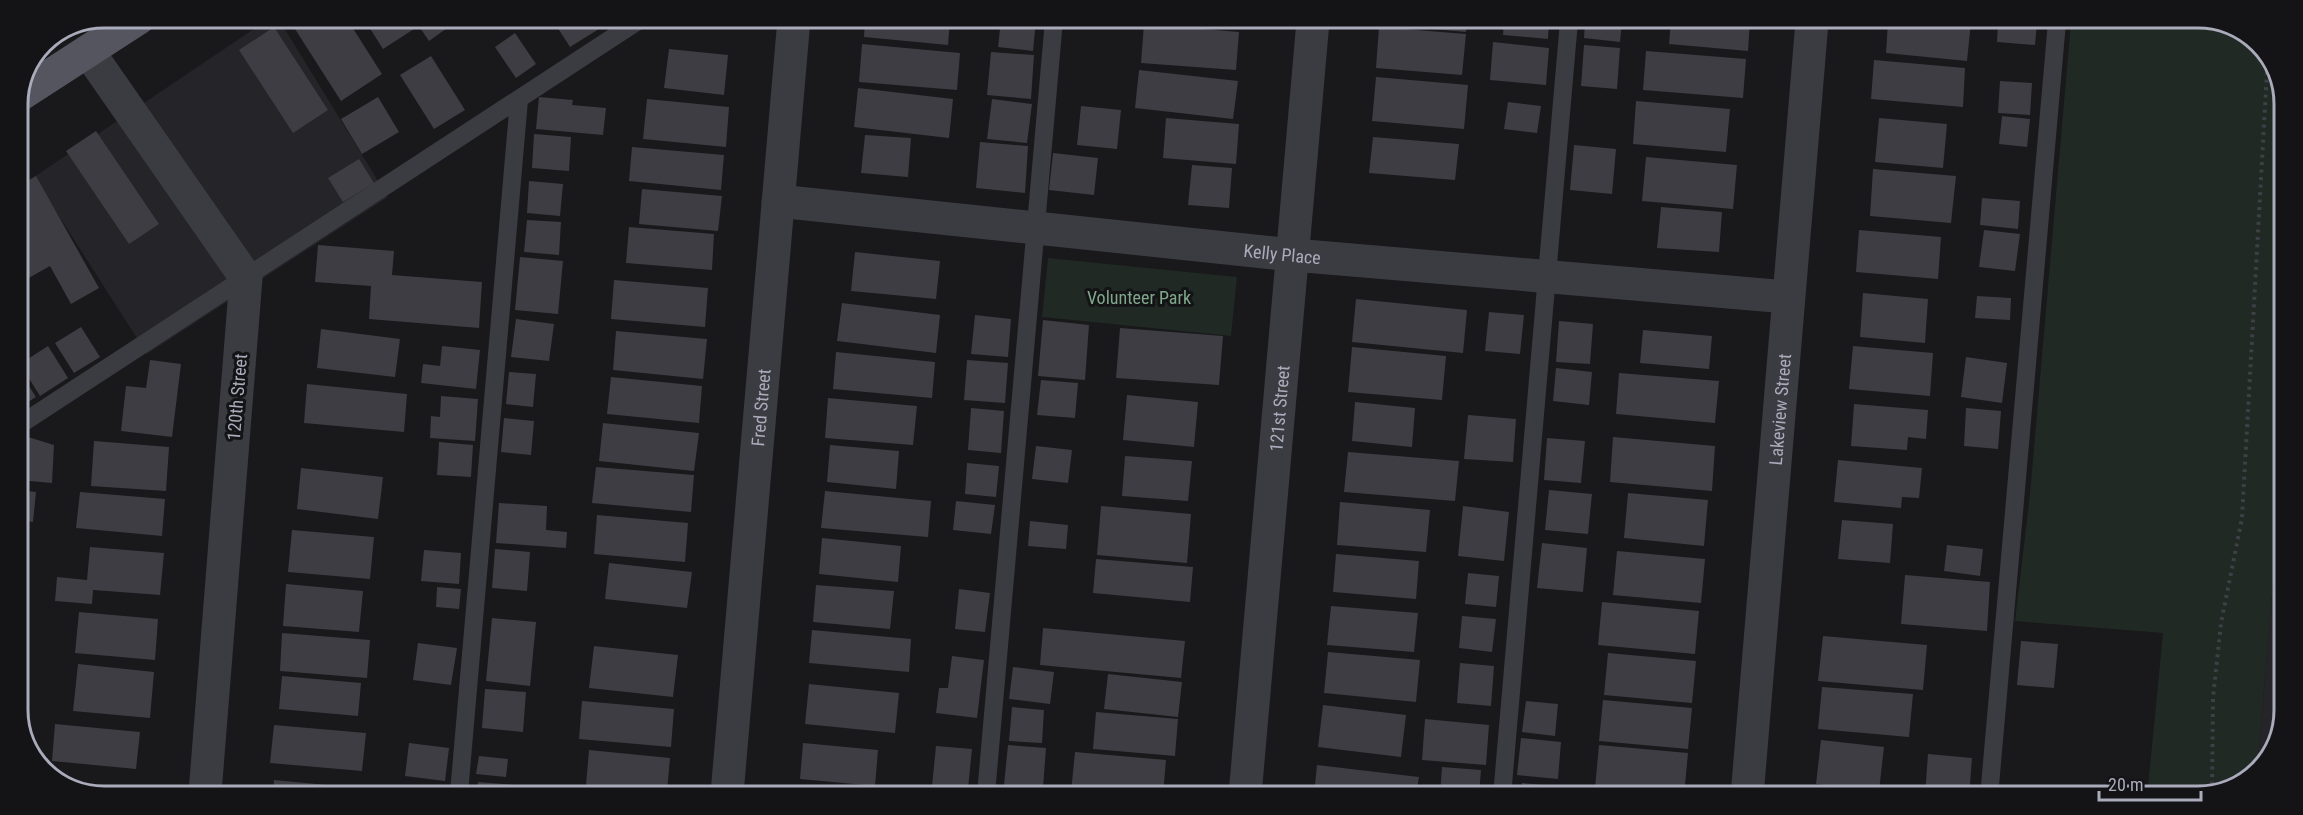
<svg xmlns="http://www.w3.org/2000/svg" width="2303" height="815" font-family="'Roboto Condensed',sans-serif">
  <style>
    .built { fill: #252428 }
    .green { fill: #202923 }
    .building { fill: #3e3d43 }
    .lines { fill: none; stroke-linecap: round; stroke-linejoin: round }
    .path { stroke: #3f3f47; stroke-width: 4; stroke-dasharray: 3 4.5; stroke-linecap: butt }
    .service { stroke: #3b3b42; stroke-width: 18 }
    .minor { stroke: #3b3b42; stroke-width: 33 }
    .tertiary { stroke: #3b3b42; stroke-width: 33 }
    .primary { stroke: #55555f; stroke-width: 33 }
    .labels { text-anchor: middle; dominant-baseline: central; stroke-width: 6; stroke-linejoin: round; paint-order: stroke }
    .street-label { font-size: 18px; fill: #aaabbb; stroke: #141316 }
    .park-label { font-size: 18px; fill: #7fa88b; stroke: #141316 }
    .rim { fill: none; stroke: #aaabbb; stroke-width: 3 }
  </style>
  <rect width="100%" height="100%" fill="#19181b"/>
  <path class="built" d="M270 18H278L388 197 147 354 34 177Z
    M2282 477 2281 738 2257 772Z"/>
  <path class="green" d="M2071 22H2226L2267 51 2285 98 2282 477 2257 772 2251 779 2199 797H2147L2163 633 2015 621 2030 494Z
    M1048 258 1237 277 1231 336 1042 317Z"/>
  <path class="building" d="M311 18 347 19 382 74 341 101 295 29Z
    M364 19H408L414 29 383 49Z
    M414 19H445L450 26 429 41Z
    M552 19H615L570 47Z
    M865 20H950L948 45 864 37Z
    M1001 20H1036L1033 51 998 47Z
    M1211 20H1241L1240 25Z
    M1379 21H1467L1466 32 1379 24Z
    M1504 21H1549L1548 39 1503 35Z
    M1585 21H1622L1620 42 1584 38Z
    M1671 21H1750L1748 51 1669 44Z
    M1888 22H1971L1967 61 1886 53Z
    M1998 22H2037L2035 45 1997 42Z
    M1144 24 1239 32 1236 70 1141 63Z
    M274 27 328 110 293 133 239 50Z
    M1379 27 1466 34 1462 75 1376 68Z
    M515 33 536 64 516 78 495 47Z
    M1493 42 1549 48 1546 85 1490 80Z
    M862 44 960 53 957 90 859 82Z
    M1584 45 1620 48 1617 89 1581 86Z
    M669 49 728 55 724 95 664 88Z
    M1646 51 1746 59 1743 98 1643 90Z
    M991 52 1034 55 1031 99 987 95Z
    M431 56 465 110 434 129 400 75Z
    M1874 60 1965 68 1963 107 1871 99Z
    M1139 70 1238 81 1233 119 1135 108Z
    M1376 77 1468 85 1464 129 1372 121Z
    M2000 81 2032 83 2030 115 1998 113Z
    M858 88 953 99 949 138 854 127Z
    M378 97 399 132 362 154 341 119Z
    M539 97 573 100 572 105 606 108 603 135 536 129Z
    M647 99 729 107 726 147 643 139Z
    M992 99 1032 104 1027 143 987 139Z
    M1636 101 1730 109 1726 152 1633 144Z
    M1508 102 1541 106 1537 133 1504 129Z
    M1081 106 1121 110 1117 149 1077 145Z
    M2002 116 2030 119 2027 147 1999 144Z
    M1166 118 1239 124 1236 164 1163 158Z
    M1879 118 1947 124 1943 168 1875 162Z
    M96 131 159 224 129 244 66 151Z
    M534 134 571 137 569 171 532 168Z
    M865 135 911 138 908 177 861 173Z
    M1373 137 1459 144 1455 180 1369 173Z
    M980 142 1028 146 1025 193 976 188Z
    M1574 145 1616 149 1612 194 1570 190Z
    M632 147 724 155 721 190 629 181Z
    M1053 153 1098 158 1094 195 1049 190Z
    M1646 157 1737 165 1733 209 1642 201Z
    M359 159 374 183 343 202 328 178Z
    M1192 165 1232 168 1229 208 1188 205Z
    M1873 169 1956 176 1951 223 1870 216Z
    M36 176 99 288 71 304 50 266 18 284V186Z
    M529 181 563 184 560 216 527 213Z
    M642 189 722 196 718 231 639 224Z
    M1982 198 2020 201 2018 229 1980 225Z
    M1661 207 1722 212 1719 252 1657 248Z
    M527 220 561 222 559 255 524 252Z
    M629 227 714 234 712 270 626 263Z
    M1859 230 1941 237 1938 279 1856 272Z
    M1984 230 2020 234 2015 271 1979 267Z
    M318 245 394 251 392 275 482 282 479 328 369 319 371 286 315 282Z
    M855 252 940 261 936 299 851 291Z
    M520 257 563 261 558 314 515 310Z
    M614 280 708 288 705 327 611 319Z
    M1863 293 1928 299 1925 343 1860 337Z
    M1977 296 2011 298 2010 320 1975 318Z
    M1356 299 1467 310 1463 353 1352 342Z
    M842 303 940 315 936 353 837 341Z
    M1489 312 1524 315 1520 354 1485 351Z
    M975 315 1011 319 1008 357 971 354Z
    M516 319 554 324 549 361 511 357Z
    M1043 320 1089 325 1085 380 1038 376Z
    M1559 321 1593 324 1590 364 1556 362Z
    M81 327 100 357 74 373 55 343Z
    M1120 328 1223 336 1219 385 1116 378Z
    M321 329 400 339 395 377 317 368Z
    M1643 330 1712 336 1709 369 1640 363Z
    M616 331 707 339 703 379 613 370Z
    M48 346 68 378 40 396 20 364Z
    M442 346 480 350 476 389 421 383 423 364 440 366Z
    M1853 346 1933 353 1930 396 1849 389Z
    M1352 347 1446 356 1442 400 1348 392Z
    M836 352 935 362 932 398 833 389Z
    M1966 357 2007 363 2002 403 1961 397Z
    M150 360 181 364 172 437 121 431 126 386 146 388Z
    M967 360 1008 363 1005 403 964 400Z
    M1556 368 1592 372 1589 405 1553 401Z
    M18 369 36 397 18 408Z
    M509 372 536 374 533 407 506 404Z
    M1619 373 1719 381 1715 423 1616 414Z
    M611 377 702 386 699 423 607 414Z
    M1041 380 1078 383 1075 418 1037 415Z
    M307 384 407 394 404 432 304 423Z
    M1127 395 1198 402 1194 447 1123 440Z
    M441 396 478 399 475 441 430 438 431 416 440 417Z
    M828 398 917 406 913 445 825 438Z
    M1355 402 1415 408 1412 447 1352 441Z
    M1854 404 1928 410 1926 439 1908 437 1907 450 1851 446Z
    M971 408 1004 411 1001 453 968 450Z
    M1966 408 2001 411 1998 449 1964 446Z
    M1468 415 1516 419 1513 462 1464 459Z
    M504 418 534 421 531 455 501 452Z
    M603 423 699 433 694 471 599 461Z
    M28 437 54 445 52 483 18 480V444Z
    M1613 437 1715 446 1712 491 1610 482Z
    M1547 438 1585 441 1581 483 1544 480Z
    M94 441 169 447 166 491 91 486Z
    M439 442 473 445 471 477 437 475Z
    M830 445 899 451 896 489 827 482Z
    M1036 446 1072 450 1068 483 1032 479Z
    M1348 452 1459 461 1455 501 1344 492Z
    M1125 456 1192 461 1188 501 1122 496Z
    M1838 460 1922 468 1919 498 1902 497 1901 508 1834 502Z
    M967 463 999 466 996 497 965 494Z
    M596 467 694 475 691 512 592 503Z
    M301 468 383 477 378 519 297 509Z
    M18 490 36 492 33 522 18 520Z
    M1549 490 1592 494 1588 534 1545 530Z
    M825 491 931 501 928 537 821 528Z
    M80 492 165 499 162 536 76 528Z
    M1628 493 1708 500 1704 546 1624 538Z
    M956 501 995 505 991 534 953 530Z
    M1340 502 1430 510 1426 552 1337 545Z
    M499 503 547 506 546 530 567 532 566 548 496 543Z
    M1101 506 1191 514 1187 563 1097 555Z
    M1463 506 1509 512 1504 561 1458 556Z
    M597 515 688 523 685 562 594 554Z
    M1842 520 1893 524 1890 563 1838 559Z
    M1030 521 1068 525 1066 549 1028 546Z
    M292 530 374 537 370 579 288 572Z
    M822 538 901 546 898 582 819 574Z
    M1542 543 1587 548 1583 592 1537 588Z
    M1947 545 1983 549 1980 576 1944 571Z
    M90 547 164 553 160 595 93 590 92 604 55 601 57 577 87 580Z
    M495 549 530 552 527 591 492 588Z
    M424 550 461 553 459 584 421 581Z
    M1617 551 1705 559 1701 603 1613 595Z
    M1336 554 1419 561 1416 599 1333 592Z
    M1096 559 1193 567 1190 602 1093 593Z
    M609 563 692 572 687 608 605 599Z
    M1468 573 1499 576 1496 607 1465 604Z
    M1905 575 1990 582 1987 631 1901 624Z
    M286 584 363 591 359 632 283 626Z
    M816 585 894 591 890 629 813 622Z
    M437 587 461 589 459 609 436 607Z
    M959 589 990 593 985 632 955 629Z
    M1602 602 1699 611 1695 654 1598 645Z
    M1331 606 1418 613 1414 652 1327 645Z
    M79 612 158 619 155 660 75 653Z
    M1462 616 1496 619 1492 652 1459 648Z
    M492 618 536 622 530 686 486 681Z
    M1043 628 1185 641 1181 678 1040 665Z
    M812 630 911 639 909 672 809 663Z
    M282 633 370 640 367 678 280 671Z
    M1823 636 1927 645 1923 690 1818 681Z
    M2021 641 2058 644 2054 688 2017 685Z
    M418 643 457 648 451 685 413 680Z
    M594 646 678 655 673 697 589 688Z
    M1328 652 1420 660 1416 702 1324 693Z
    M1608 653 1696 661 1692 703 1604 695Z
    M952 656 984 660 977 718 936 713 939 688H948Z
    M1460 663 1494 666 1491 706 1457 703Z
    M78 664 154 672 150 718 73 711Z
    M1013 667 1054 672 1050 704 1009 699Z
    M1108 674 1182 682 1178 717 1104 709Z
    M282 676 361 683 358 716 279 709Z
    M809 684 899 693 895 733 805 724Z
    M1822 687 1913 694 1909 737 1818 729Z
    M485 689 526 692 523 732 482 728Z
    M1603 700 1692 708 1688 749 1599 741Z
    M582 701 674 709 671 747 579 739Z
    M1526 701 1558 704 1555 736 1522 732Z
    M1323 705 1406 715 1401 757 1318 747Z
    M1012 707 1044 710 1042 743 1009 741Z
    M1096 712 1178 719 1175 756 1093 749Z
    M1425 719 1489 725 1486 765 1422 760Z
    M55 724 140 732 136 769 52 761Z
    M274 725 366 733 362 771 270 763Z
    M1521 738 1561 742 1558 779 1517 775Z
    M1821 740 1884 747 1879 791 1816 784Z
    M409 743 449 748 445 781 405 776Z
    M803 743 878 750 875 786 800 779Z
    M1008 745 1046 748 1043 788 1004 785Z
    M1599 745 1688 753 1684 796 1595 788Z
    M936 746 972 749 968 789 932 786Z
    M589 750 670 758 667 792 586 785Z
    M1075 752 1166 760 1163 795H1105L1071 792Z
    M1928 754 1972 758 1969 797 1925 795Z
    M479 756 508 759 506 777 476 774Z
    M1317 765 1419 777 1416 795H1314Z
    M1442 767 1481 770 1479 795H1440Z
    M274 780 359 788V793H273Z
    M478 782 515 785 514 793H477Z
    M1522 783 1556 786 1555 796H1521Z
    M800 786 853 793V794H799Z"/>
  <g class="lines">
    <path class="path" d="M2212 792 2213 698 2221 623 2242 518 2268 54"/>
    <path class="service" d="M18 426 641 19
      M459 793 519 100
      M986 794 1054 20
      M1502 796 1569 21
      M1989 797 2057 22"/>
    <g class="minor">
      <path d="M88 51 246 278 205 793"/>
      <path id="s1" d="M778 201 1293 255 1788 297"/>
      <path id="s2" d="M727 794 794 19"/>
      <path id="s3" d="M1747 796 1812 22"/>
    </g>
    <path class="tertiary" id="s4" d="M1245 795 1313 21"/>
    <path class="primary" d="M20 95 139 18"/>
  </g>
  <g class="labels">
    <g class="street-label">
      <text stroke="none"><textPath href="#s1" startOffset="507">Kelly Place</textPath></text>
      <text transform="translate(237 397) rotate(-85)">120th Street</text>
      <text stroke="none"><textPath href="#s2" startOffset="388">Fred Street</textPath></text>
      <text stroke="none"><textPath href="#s4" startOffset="388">121st Street</textPath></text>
      <text stroke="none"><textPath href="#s3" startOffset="388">Lakeview Street</textPath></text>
    </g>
    <g class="park-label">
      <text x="1139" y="297">Volunteer Park</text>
    </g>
  </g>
  <path d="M0 0H2303V815H0ZM104 28H2198A76 76 0 0 1 2274 104V710A76 76 0 0 1 2198 786H104A76 76 0 0 1 28 710V104A76 76 0 0 1 104 28Z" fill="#141316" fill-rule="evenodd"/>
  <path class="rim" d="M104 28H2198A76 76 0 0 1 2274 104V710A76 76 0 0 1 2198 786H104A76 76 0 0 1 28 710V104A76 76 0 0 1 104 28Z"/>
  <path d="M2099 791v9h102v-9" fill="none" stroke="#aaabbb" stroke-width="3"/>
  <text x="2108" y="791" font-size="18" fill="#aaabbb" stroke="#141316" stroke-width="4.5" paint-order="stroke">20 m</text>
</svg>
